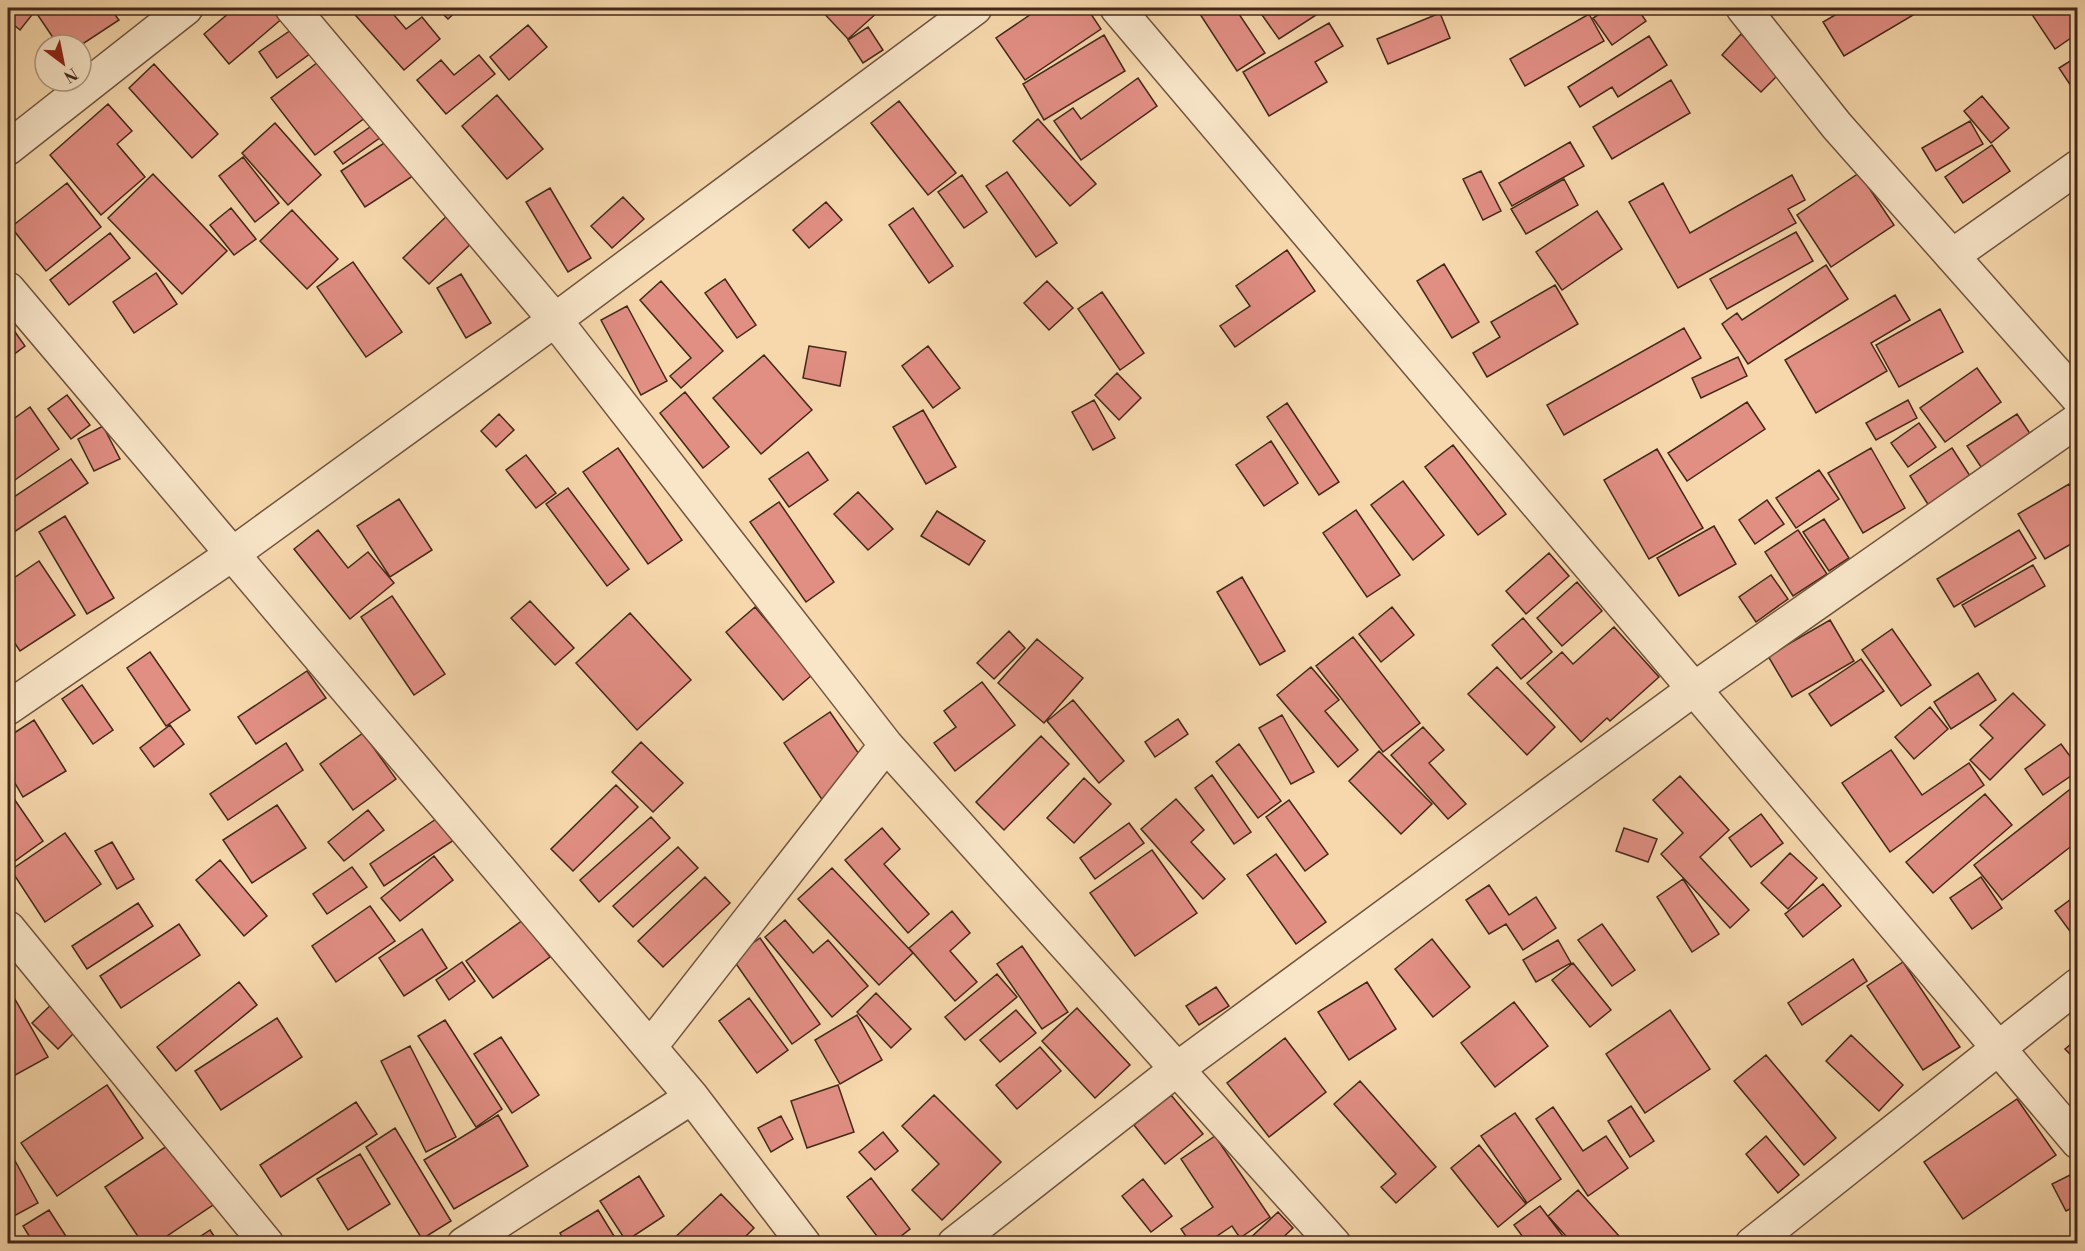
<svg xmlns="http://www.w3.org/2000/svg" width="2085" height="1251" font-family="'Libre Bodoni',serif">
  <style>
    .building { fill: #e18e83; stroke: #432819; stroke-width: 1.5 }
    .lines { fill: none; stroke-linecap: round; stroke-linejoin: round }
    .street-casing { stroke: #70543e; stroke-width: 36 }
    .street { stroke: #f9e6c9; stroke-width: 33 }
  </style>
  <rect width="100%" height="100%" fill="#f6d8ac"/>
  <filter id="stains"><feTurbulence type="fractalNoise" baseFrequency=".00333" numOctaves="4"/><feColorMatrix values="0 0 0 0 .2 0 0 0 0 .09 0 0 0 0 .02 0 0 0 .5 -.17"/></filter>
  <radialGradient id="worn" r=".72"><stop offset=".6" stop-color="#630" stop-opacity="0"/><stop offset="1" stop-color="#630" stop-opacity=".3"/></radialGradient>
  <path class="building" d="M8 8H30L35 11 20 30 8 20Z
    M33 8H110L119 20 81 45H58Z
    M235 8H276L284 17 229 64 204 34Z
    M349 8H388L406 29 422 17 440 39 404 70Z
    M437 8H460L448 19Z
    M819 8H877L879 11 848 39Z
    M1040 8H1087L1101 29 1025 80 996 38Z
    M1196 8H1235L1265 53 1237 71Z
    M1273 8H1327L1279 39 1262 15Z
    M1609 8H1637L1646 21 1612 45 1593 18Z
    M1847 8H1925L1844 56 1823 22Z
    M2039 8H2078V33L2055 49 2031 13Z
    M1440 13 1450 38 1388 64 1377 39Z
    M1589 14 1604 41 1525 86 1510 59Z
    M1329 23 1343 46 1315 62 1327 82 1269 116 1243 72Z
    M528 25 547 47 509 80 490 57Z
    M868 27 883 50 863 63 848 40Z
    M294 28 311 53 277 78 259 52Z
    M1741 34 1781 72 1761 92 1722 55Z
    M1104 35 1125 71 1044 120 1023 84Z
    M1649 36 1667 65 1618 97 1612 87 1580 107 1568 87Z
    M479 55 495 74 446 114 417 80 441 60 454 75Z
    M2078 56V86L2073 89 2059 68Z
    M322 59 366 117 315 155 271 98Z
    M154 64 218 134 192 158 129 88Z
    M1138 78 1157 106 1081 160 1054 121 1073 108 1081 119Z
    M1671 80 1690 113 1612 159 1593 127Z
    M497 95 543 149 507 179 462 126Z
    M1982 96 2009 128 1991 143 1964 111Z
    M899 101 956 173 928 195 871 123Z
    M108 104 132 131 117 144 145 177 101 215 50 155Z
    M1038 119 1096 184 1070 206 1013 141Z
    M1970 121 1983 144 1936 171 1922 148Z
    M275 123 321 175 288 205 242 153Z
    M373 125 381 137 343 164 334 152Z
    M395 136 419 172 365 207 341 171Z
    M1570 142 1584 166 1512 206 1499 183Z
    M1992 145 2010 171 1963 203 1945 177Z
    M243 157 279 203 255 222 219 176Z
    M1481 171 1501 211 1483 220 1463 179Z
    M1007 172 1057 243 1036 257 986 186Z
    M1859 173 1894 225 1831 267 1797 215Z
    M153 174 227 251 182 294 108 218Z
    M962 175 987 212 964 228 938 192Z
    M1792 175 1805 200 1788 209 1796 223 1678 288 1629 202 1663 183 1690 233Z
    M1564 179 1578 205 1526 234 1511 209Z
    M67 183 101 227 46 271 11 227Z
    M550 188 591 258 568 272 526 202Z
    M623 197 644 219 612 248 591 226Z
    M826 202 842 220 809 248 793 230Z
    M231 208 256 239 234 255 210 225Z
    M913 208 953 266 929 283 889 225Z
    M454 209 479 236 429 284 403 258Z
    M292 210 338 259 307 289 260 241Z
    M1597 211 1622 249 1562 290 1536 252Z
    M1796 232 1813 261 1727 309 1710 279Z
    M110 233 130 258 69 305 50 280Z
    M1287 250 1315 291 1235 347 1220 326 1250 306 1236 286Z
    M353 262 402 332 366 357 317 287Z
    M1444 264 1479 322 1452 338 1417 281Z
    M1826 265 1848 299 1748 364 1722 324 1737 313 1742 320Z
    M156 273 177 304 134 333 113 302Z
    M461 274 491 323 466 338 437 288Z
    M725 279 756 325 737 338 705 293Z
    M661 281 723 351 681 388 670 376 691 358 640 300Z
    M1047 281 1073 308 1049 330 1024 303Z
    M1555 285 1578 324 1487 377 1473 353 1500 337 1491 322Z
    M1102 292 1144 353 1120 370 1078 309Z
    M1895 295 1910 320 1871 343 1887 371 1816 413 1785 360Z
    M627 306 667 381 641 395 601 320Z
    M1940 309 1963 352 1899 387 1876 345Z
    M8 322 25 346 9 358 8 357Z
    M1684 328 1701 358 1564 435 1547 405Z
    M809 346 846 352 840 386 803 378Z
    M928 346 960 388 933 408 902 366Z
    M764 355 812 410 761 454 713 398Z
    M1738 357 1747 376 1701 398 1692 378Z
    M1977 368 2001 402 1945 442 1920 408Z
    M1117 373 1141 398 1119 420 1095 395Z
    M685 392 729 447 703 468 660 413Z
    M67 395 90 425 71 439 48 409Z
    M1094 400 1115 438 1093 450 1072 412Z
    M1908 400 1917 418 1876 440 1866 423Z
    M1747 402 1765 429 1687 481 1668 453Z
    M1287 403 1339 482 1319 495 1267 417Z
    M30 407 59 449 12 482 8 475V423Z
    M923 410 956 467 926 484 893 427Z
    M499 414 514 430 496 447 481 431Z
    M2017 414 2033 438 1983 470 1967 446Z
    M1919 423 1936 447 1908 467 1891 443Z
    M103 426 120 459 94 471 78 439Z
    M1271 441 1298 483 1264 506 1236 465Z
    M1453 445 1506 514 1478 535 1425 467Z
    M618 448 682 540 648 564 583 472Z
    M1871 448 1905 508 1863 533 1828 473Z
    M1952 448 1972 479 1929 506 1910 476Z
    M1657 449 1703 528 1649 559 1604 480Z
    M808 452 828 480 789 507 769 479Z
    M526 455 556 493 536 508 506 470Z
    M71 459 88 483 8 536V501Z
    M1819 470 1839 499 1796 528 1776 498Z
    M1403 481 1444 535 1413 560 1371 505Z
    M2069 484 2078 499V540L2045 559 2018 514Z
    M568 488 629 569 607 586 546 504Z
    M858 492 893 529 868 550 834 514Z
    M399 499 432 550 390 577 357 526Z
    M1767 500 1784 524 1755 544 1739 520Z
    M779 502 834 582 806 602 750 522Z
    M1356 510 1400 575 1367 597 1323 533Z
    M937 511 985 541 969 565 921 536Z
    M65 516 114 598 87 614 39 532Z
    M1824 519 1849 558 1829 571 1803 532Z
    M1714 526 1736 564 1679 596 1657 558Z
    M318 530 348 568 368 552 394 583 350 619 294 549Z
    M1798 530 1827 574 1793 596 1765 552Z
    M2019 530 2036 558 1954 607 1937 579Z
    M1549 553 1569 576 1526 614 1506 591Z
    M39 561 75 615 20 651 8 633V582Z
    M2033 565 2045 586 1975 627 1962 605Z
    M1771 575 1788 599 1756 622 1739 597Z
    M1242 577 1285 651 1260 665 1217 592Z
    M1577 582 1602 611 1562 646 1537 618Z
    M392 596 445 674 414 695 361 617Z
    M530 601 574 648 555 665 511 618Z
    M755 607 812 675 783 700 726 632Z
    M1392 607 1414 635 1381 662 1359 634Z
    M630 613 691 680 637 730 576 663Z
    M1523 618 1552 652 1521 679 1492 645Z
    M1830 620 1854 661 1792 697 1768 656Z
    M1614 627 1659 677 1610 721 1607 718 1581 742 1527 683 1562 652 1573 664Z
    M1892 629 1931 685 1901 706 1862 650Z
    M1009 631 1025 648 994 679 977 663Z
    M1353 637 1420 723 1383 752 1316 666Z
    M1037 639 1083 678 1044 723 998 683Z
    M150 652 190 710 166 726 127 668Z
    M1861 659 1884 691 1831 726 1809 694Z
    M1311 667 1339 700 1325 711 1358 750 1338 767 1277 695Z
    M1497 667 1555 727 1527 755 1468 694Z
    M307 671 326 698 256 744 238 717Z
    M1978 673 1996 700 1951 729 1934 702Z
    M982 682 1015 725 955 771 934 743 956 727 944 711Z
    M82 685 113 730 93 744 62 699Z
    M2013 693 2045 725 1990 780 1970 760 1993 738 1980 725Z
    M1073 700 1124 761 1099 783 1047 721Z
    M1930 707 1948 729 1914 759 1895 737Z
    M830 712 870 770 823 801 784 743Z
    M1282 715 1314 772 1291 784 1259 728Z
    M1178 719 1188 734 1155 757 1145 742Z
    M34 720 66 771 23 797 8 771V737Z
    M170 725 184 744 154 767 140 748Z
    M1423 727 1444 750 1429 763 1466 804 1448 819 1391 755Z
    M363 733 396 779 353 810 320 764Z
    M1041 736 1069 764 1004 830 976 802Z
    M641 742 683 783 653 812 612 772Z
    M286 743 303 770 228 820 210 794Z
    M1239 744 1281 801 1258 818 1216 762Z
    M2061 744 2078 767V771L2043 795 2025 769Z
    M1891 750 1922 795 1969 763 1984 785 1890 852 1842 783Z
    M1379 751 1432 804 1401 834 1349 781Z
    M1212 775 1251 832 1234 844 1195 788Z
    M1680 776 1729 830 1700 857 1749 910 1730 928 1661 854 1683 833 1653 800Z
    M1084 778 1111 804 1074 843 1047 818Z
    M2078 783V841L2002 900 1974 865Z
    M616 785 638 807 573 871 551 849Z
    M8 790 43 841 8 866Z
    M1985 794 2012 825 1933 893 1906 862Z
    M1176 799 1204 830 1191 842 1225 879 1203 899 1141 829Z
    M1289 800 1328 854 1305 871 1266 817Z
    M277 805 306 848 252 883 223 840Z
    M368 810 384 830 344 861 328 842Z
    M1761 814 1783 843 1751 867 1729 838Z
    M442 815 457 838 384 886 370 864Z
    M651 817 670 838 599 902 580 880Z
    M1129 823 1144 843 1095 879 1080 858Z
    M882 828 900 849 884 864 929 914 908 933 845 860Z
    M1624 828 1657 839 1648 862 1616 851Z
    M65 833 101 884 45 922 11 870Z
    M112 842 134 879 117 889 95 851Z
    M678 847 698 868 633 927 613 906Z
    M1152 850 1197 913 1135 956 1090 893Z
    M1790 853 1817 878 1788 909 1761 883Z
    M1276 854 1326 922 1296 944 1247 875Z
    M434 856 453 880 400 921 381 898Z
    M220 860 267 916 244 936 196 880Z
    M352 867 367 887 327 914 313 894Z
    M832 868 913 953 879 985 798 899Z
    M705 877 730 903 663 967 638 941Z
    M1981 877 2002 908 1972 929 1950 898Z
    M1683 879 1719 934 1692 952 1657 897Z
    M1823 884 1841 906 1803 937 1785 914Z
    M1489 885 1509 915 1536 897 1556 928 1523 950 1506 924 1489 934 1466 900Z
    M2078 894V936L2075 938 2055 911Z
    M138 903 153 926 87 969 72 946Z
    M370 906 395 941 336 982 312 946Z
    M952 911 970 933 950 951 977 982 955 1001 909 948Z
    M523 920 550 957 493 998 466 961Z
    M785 920 813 953 828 940 868 986 832 1017 765 937Z
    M179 924 200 955 121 1008 100 976Z
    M1602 924 1635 970 1612 986 1578 940Z
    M422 929 447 968 404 996 379 958Z
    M760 938 820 1024 792 1044 732 958Z
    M1432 939 1470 987 1433 1017 1395 969Z
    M1558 940 1571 963 1536 982 1523 960Z
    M1022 946 1068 1012 1042 1029 997 964Z
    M1853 959 1867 981 1802 1025 1788 1003Z
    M462 962 475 981 449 1000 436 980Z
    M1903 962 1960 1047 1923 1070 1867 986Z
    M1573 963 1611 1010 1590 1027 1552 980Z
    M997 974 1017 997 965 1040 945 1017Z
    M239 982 257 1005 176 1071 157 1047Z
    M1367 982 1396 1029 1349 1060 1318 1012Z
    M8 987 48 1057 8 1079Z
    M1216 987 1229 1006 1199 1025 1186 1006Z
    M876 993 911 1029 891 1048 857 1012Z
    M749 998 788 1050 757 1073 719 1021Z
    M1514 1002 1548 1046 1495 1087 1461 1043Z
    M53 1003 78 1029 58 1049 32 1023Z
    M1077 1008 1130 1065 1095 1098 1042 1041Z
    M1016 1010 1036 1033 1000 1062 980 1040Z
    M1670 1010 1710 1069 1645 1113 1606 1054Z
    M857 1015 882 1060 840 1084 815 1040Z
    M277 1018 302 1057 221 1110 195 1071Z
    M445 1020 502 1109 476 1127 418 1036Z
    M1851 1035 1903 1085 1879 1111 1826 1061Z
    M501 1037 539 1095 512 1113 474 1054Z
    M1285 1038 1326 1092 1269 1137 1227 1083Z
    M2078 1038V1062L2065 1049Z
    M410 1046 456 1137 426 1152 381 1061Z
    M1040 1047 1061 1071 1017 1109 996 1085Z
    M1766 1055 1836 1138 1804 1165 1734 1081Z
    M1360 1081 1436 1167 1396 1203 1381 1187 1396 1174 1334 1104Z
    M107 1085 143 1138 57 1196 21 1143Z
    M838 1085 854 1132 807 1148 791 1101Z
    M934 1095 1001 1162 942 1220 912 1190 939 1164 902 1126Z
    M1171 1095 1203 1134 1165 1164 1134 1125Z
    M2017 1099 2056 1155 1963 1219 1924 1162Z
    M356 1102 377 1134 281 1197 260 1165Z
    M1631 1106 1654 1141 1630 1157 1608 1121Z
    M1553 1107 1583 1151 1606 1136 1628 1168 1588 1196 1536 1119Z
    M1515 1113 1561 1179 1527 1203 1481 1136Z
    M498 1115 528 1166 454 1209 424 1160Z
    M781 1116 793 1139 771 1152 758 1128Z
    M395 1128 451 1221 422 1239 366 1147Z
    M883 1132 898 1151 875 1170 859 1152Z
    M1215 1136 1270 1217 1240 1238 1232 1226 1205 1244H1191L1181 1229 1213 1207 1181 1159Z
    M1766 1136 1799 1175 1778 1193 1746 1154Z
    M170 1144 216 1203 155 1244H143L105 1187Z
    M1479 1145 1526 1204 1498 1227 1451 1168Z
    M8 1148 38 1203 14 1216 8 1204Z
    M360 1154 390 1204 348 1230 317 1179Z
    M2074 1173 2078 1181V1205L2066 1211 2052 1184Z
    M639 1176 664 1216 626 1241 600 1201Z
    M871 1178 910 1229 891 1244H883L847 1197Z
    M1143 1179 1172 1216 1151 1232 1122 1196Z
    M1578 1190 1619 1236 1611 1244H1573L1548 1216Z
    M721 1194 754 1228 738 1244H668Z
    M1540 1206 1569 1244H1528L1514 1225Z
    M49 1210 71 1244H34L23 1226Z
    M598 1210 614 1236 602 1244H566L560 1233Z
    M1278 1212 1293 1228 1276 1244H1248L1246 1242Z
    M210 1230 219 1244H189Z"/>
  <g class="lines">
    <defs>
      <path id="street" d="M292 8 555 320 886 745 1334 1244
        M1117 8 2078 1142
        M1743 8 1837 126 2078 398
        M8 148 186 8
        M1952 256 2078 167
        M8 289 692 1097 804 1244
        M8 708 231 555 555 320 975 8
        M8 928 267 1244
        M650 1047 886 745
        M464 1244 692 1097
        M954 1244 1177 1069 1694 689 2078 420
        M1752 1244 2078 985"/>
    </defs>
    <use href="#street" class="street-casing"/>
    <use href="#street" class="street"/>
  </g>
  <rect width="2085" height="1251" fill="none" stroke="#f6d8ac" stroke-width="30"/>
  <rect x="9" y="9" width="2067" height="1233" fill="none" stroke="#432819" stroke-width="3"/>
  <rect x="15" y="15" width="2055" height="1221" fill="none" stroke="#432819" stroke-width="1.5"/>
  <g transform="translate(63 63) rotate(148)"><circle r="28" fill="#f9e6c9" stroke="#b09a83" stroke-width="1.5"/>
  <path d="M0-4.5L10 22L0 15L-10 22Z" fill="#8f2418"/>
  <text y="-9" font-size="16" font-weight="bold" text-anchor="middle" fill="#432819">N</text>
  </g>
  <rect width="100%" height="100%" filter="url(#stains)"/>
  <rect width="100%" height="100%" fill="url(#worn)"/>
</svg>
